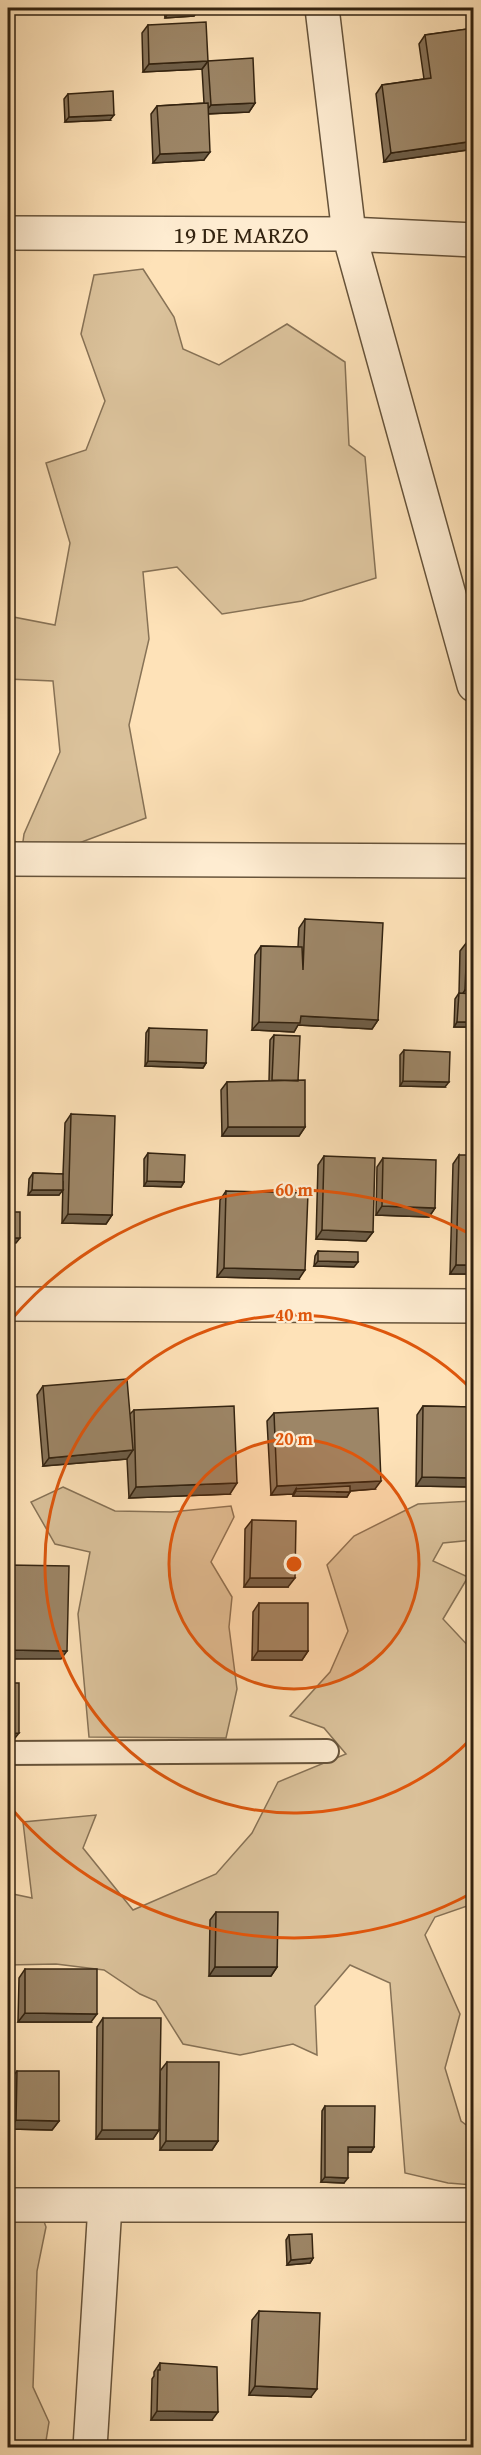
<svg xmlns="http://www.w3.org/2000/svg" width="481" height="2455" font-family="'Gentium Book Plus',serif">
  <style>
    .green { fill: #dbc29b; stroke: #877256; stroke-width: 1.5 }
    .lines { fill: none; stroke-linecap: round; stroke-linejoin: round }
    .lane-casing { stroke: #66533a; stroke-width: 26 }
    .street-casing { stroke: #66533a; stroke-width: 36 }
    .lane { stroke: #feecd1; stroke-width: 22 }
    .street { stroke: #feecd1; stroke-width: 33 }
    .wall { fill: #877359; stroke: #332310; stroke-width: 1.5 }
    .shaded-wall { fill: #6e5e48; stroke: #332310; stroke-width: 1.5 }
    .building { fill: #9d8667; stroke: #332310; stroke-width: 1.5 }
    .ring { fill: none; stroke: #df560c; stroke-width: 3 }
    .labels { text-anchor: middle; dominant-baseline: central; stroke-width: 4.5; stroke-linejoin: round; paint-order: stroke }
    .street-label { font-size: 24px; fill: #332310; stroke: #feecd1 }
    .centre { fill: #df560c; stroke: #feecd1; stroke-width: 3 }
    .ring-label { font-size: 18px; text-anchor: middle; font-weight: bold; fill: #df560c; stroke: #feecd1; stroke-width: 4.5; stroke-linejoin: round; paint-order: stroke }
  </style>
  <rect width="100%" height="100%" fill="#fee2b8"/>
  <filter id="stains"><feTurbulence type="fractalNoise" baseFrequency=".00333" numOctaves="4"/><feColorMatrix values="0 0 0 0 .2 0 0 0 0 .09 0 0 0 0 .02 0 0 0 .5 -.17"/></filter>
  <radialGradient id="worn" r=".72"><stop offset=".6" stop-color="#630" stop-opacity="0"/><stop offset="1" stop-color="#630" stop-opacity=".3"/></radialGradient>
  <path class="green" d="M143 269 174 317 183 349 219 365 287 324 345 362 349 445 365 457 376 578 302 601 222 614 177 567 143 572 149 639 129 725 146 818 71 846 22 849 24 834 60 752 53 681 8 679V616L55 625 70 543 46 463 86 450 105 401 81 334 94 275Z
    M63 1487 115 1511 171 1512 231 1506 234 1517 211 1562 232 1597 229 1627 237 1689 226 1738 89 1737 78 1614 90 1552 55 1544 31 1502Z
    M472 1501 473 1540 443 1543 433 1561 468 1577 443 1619 473 1651V1904L435 1917 425 1935 460 2014 445 2068 461 2121 473 2130V2185L448 2183 405 2173 390 1983 350 1965 315 2006 317 2055 293 2044 240 2055 183 2044 156 2001 140 1994 104 1970 56 1964 8 1965V1893L32 1898 23 1822 96 1815 83 1848 133 1910 216 1874 252 1833 278 1782 346 1754 324 1728 290 1716 330 1672 348 1631 327 1565 354 1536 418 1504Z
    M36 2199 46 2227 37 2271 33 2387 49 2422 45 2447 8 2448V2204Z"/>
  <g class="lines">
    <defs>
      <path id="lane" d="M8 1753 327 1751"/>
      <path id="street" d="M322 8 349 234 474 685
        M8 233 349 234 474 240
        M8 859 474 861
        M8 1304 474 1306
        M8 2205H474
        M90 2448 105 2205"/>
    </defs>
    <use href="#lane" class="lane-casing"/>
    <use href="#street" class="street-casing"/>
    <use href="#lane" class="lane"/>
    <use href="#street" class="street"/>
  </g>
  <path class="wall" d="M164 8H198L194 16 165 18Z
    M148 25 208 61 202 69 143 72 142 33Z
    M474 28V149L384 162 376 94 382 85 424 79 419 44 425 35Z
    M208 61 255 103 249 112 208 114 204 160 153 163 151 114 157 106 204 103 202 69Z
    M68 94 110 120 65 122 64 99Z
    M305 919 378 1020 372 1029 298 1025 294 1032 252 1030 255 955 261 946 298 947 299 928Z
    M467 942H474V1027H454L455 999 459 993 460 951Z
    M149 1028 206 1063 203 1068 145 1066 146 1033Z
    M274 1035 298 1081 305 1127 299 1136H222L221 1090 227 1082 269 1081 270 1040Z
    M404 1050 445 1087 400 1086V1055Z
    M71 1114 112 1215 106 1224 62 1223 63 1181 59 1195H28L29 1179 33 1173 63 1174 65 1123Z
    M148 1153 184 1182 181 1187 144 1186V1159Z
    M459 1155 474 1274H450L453 1164Z
    M324 1156 373 1232 366 1241 316 1239 318 1165Z
    M383 1158 435 1208 429 1217 376 1215 377 1167Z
    M226 1191 299 1279 217 1277 220 1200Z
    M318 1251 354 1267 314 1266 315 1256Z
    M43 1386 130 1414 134 1410 230 1494 129 1498 127 1459 43 1466 37 1395Z
    M423 1406 474 1407V1487L416 1486 417 1415Z
    M274 1413 375 1489 350 1491 347 1497 293 1496V1494L271 1495 267 1421Z
    M252 1520 288 1587H244L245 1529Z
    M259 1603 308 1651 302 1660H252L253 1612Z
    M216 1912 277 1967 271 1976H209L210 1920Z
    M25 1969 91 2022H18L19 1978Z
    M474 1987V2032H472V1989Z
    M103 2018 159 2130 153 2139H96L97 2027Z
    M167 2062 218 2141 212 2150H160V2071Z
    M17 2071 59 2121 52 2130 10 2129V2080Z
    M325 2106 374 2147 371 2152H348L344 2183 321 2182 322 2111Z
    M289 2235 313 2258 310 2263 287 2265 286 2240Z
    M259 2311 311 2397 249 2395 252 2320Z
    M160 2363 212 2420H151L152 2379 154 2376V2372Z"/>
  <path class="shaded-wall" d="M68 8H104L101 11 65 13Z
    M198 11 194 16 165 18 168 13Z
    M208 61 202 69 143 72 149 64Z
    M255 103 249 112 204 114 211 105Z
    M114 115 110 120 65 122 69 117Z
    M474 141V149L384 162 391 153Z
    M210 152 204 160 153 163 160 154Z
    M465 990 474 991V999H459Z
    M301 1016 378 1020 372 1029 298 1025 294 1032 252 1030 259 1022Z
    M457 1022H474V1027H454Z
    M148 1061 206 1063 203 1068 145 1066Z
    M403 1081 449 1082 445 1087 400 1086Z
    M228 1127H305L299 1136H222Z
    M147 1181 184 1182 181 1187 144 1186Z
    M32 1190H63L59 1195H28Z
    M382 1206 435 1208 429 1217 376 1215Z
    M68 1214 112 1215 106 1224 62 1223Z
    M322 1230 373 1232 366 1241 316 1239Z
    M8 1238H20L16 1243H8Z
    M318 1261 358 1262 354 1267 314 1266Z
    M456 1265H474V1274H450Z
    M224 1268 305 1270 299 1279 217 1277Z
    M133 1450 127 1459 43 1466 49 1458Z
    M422 1477 474 1478V1487L416 1486Z
    M381 1481 375 1489 336 1492H350L347 1497 293 1496 296 1491V1489L293 1494 271 1495 277 1486Z
    M237 1483 230 1494 129 1498 136 1487Z
    M250 1578H295L288 1587H244Z
    M8 1650 67 1651 61 1659H8Z
    M258 1651H308L302 1660H252Z
    M19 1733 15 1738 8 1739V1734Z
    M215 1967H277L271 1976H209Z
    M25 2013 97 2014 91 2022H18Z
    M16 2120 59 2121 52 2130 10 2129Z
    M102 2130H159L153 2139H96Z
    M166 2141H218L212 2150H160Z
    M348 2147H374L371 2152H345Z
    M325 2177 348 2178 344 2183 321 2182Z
    M313 2258 310 2263 287 2265 291 2260Z
    M255 2386 317 2389 311 2397 249 2395Z
    M157 2411 218 2412 212 2420H151Z"/>
  <path class="building" d="M168 8H198V11L168 13Z
    M206 22 208 61 149 64 148 25Z
    M474 28V141L391 153 382 85 431 78 425 35Z
    M253 58 255 103 211 105 208 61Z
    M113 91 114 115 69 117 68 94Z
    M208 103 210 152 160 154 157 106Z
    M305 919 383 923 378 1020 301 1016 300 1023 259 1022 261 946 302 947 303 970Z
    M467 942H474V991L465 990Z
    M8 951H13L10 1032H8Z
    M459 993 474 994V1022H457Z
    M149 1028 207 1030 206 1063 148 1061Z
    M274 1035 300 1036 298 1081 272 1080Z
    M404 1050 450 1052 449 1082 403 1081Z
    M305 1080V1127H228L227 1082Z
    M71 1114 115 1116 112 1215 68 1214Z
    M148 1153 185 1155 184 1182 147 1181Z
    M459 1155H474V1265H456Z
    M324 1156 375 1158 373 1232 322 1230Z
    M383 1158 436 1160 435 1208 382 1206Z
    M33 1173 63 1174V1190H32Z
    M226 1191 308 1193 305 1270 224 1268Z
    M8 1212H20V1238H8Z
    M318 1251 358 1252V1262L318 1261Z
    M127 1379 133 1450 49 1458 43 1386Z
    M234 1406 237 1483 136 1487 134 1410Z
    M423 1406 474 1407V1478L422 1477Z
    M378 1408 381 1481 277 1486 274 1413Z
    M350 1486V1492L296 1491V1489Z
    M252 1520 296 1521 295 1578H250Z
    M8 1565 69 1566 67 1651 8 1650Z
    M259 1603H308V1651H258Z
    M8 1683H19V1733L8 1734Z
    M216 1912H278L277 1967H215Z
    M25 1969H97V2014L25 2013Z
    M103 2018H161L159 2130H102Z
    M167 2062H219L218 2141H166Z
    M17 2071H59V2121L16 2120Z
    M325 2106H375L374 2147H348V2178L325 2177Z
    M312 2234 313 2258 291 2260 289 2235Z
    M259 2311 320 2313 317 2389 255 2386Z
    M160 2363 217 2367 218 2412 157 2411 158 2370H160Z"/>
  <circle cx="294" cy="1564" r="125" fill="#df560c" fill-opacity=".12"/>
  <g class="ring">
    <circle cx="294" cy="1564" r="125"/>
    <path d="M473 1737A249 249 0 1 1 473 1391"/>
    <path d="M472 1893A374 374 0 0 1 10 1807M10 1321A374 374 0 0 1 472 1235"/>
  </g>
  <g class="labels">
    <g class="street-label">
      <text x="241" y="234">19 DE MARZO</text>
    </g>
  </g>
  <circle cx="294" cy="1564" r="9" class="centre"/>
  <g class="ring-label">
    <text x="294" y="1196">60 m</text>
    <text x="294" y="1321">40 m</text>
    <text x="294" y="1445">20 m</text>
  </g>
  <rect width="481" height="2455" fill="none" stroke="#fee2b8" stroke-width="30"/>
  <rect x="9" y="9" width="463" height="2437" fill="none" stroke="#332310" stroke-width="3"/>
  <rect x="15" y="15" width="451" height="2425" fill="none" stroke="#332310" stroke-width="1.5"/>
  <rect width="100%" height="100%" filter="url(#stains)"/>
  <rect width="100%" height="100%" fill="url(#worn)"/>
</svg>
